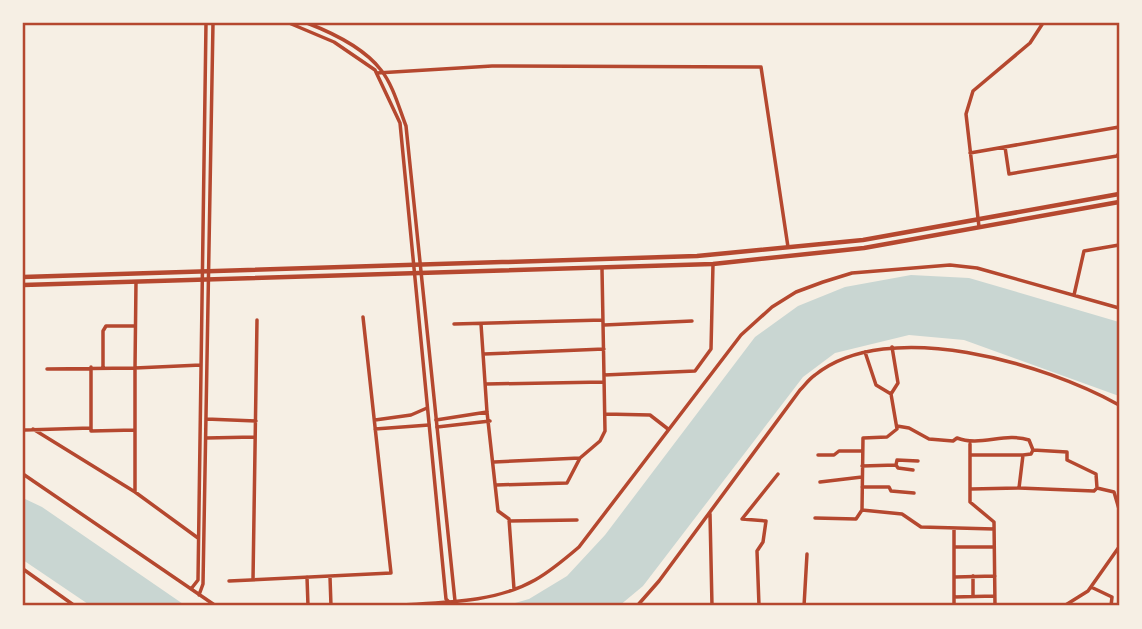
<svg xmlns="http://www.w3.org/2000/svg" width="1142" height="629" font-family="'Public Sans',sans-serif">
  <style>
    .water { fill: #c9d6d2 }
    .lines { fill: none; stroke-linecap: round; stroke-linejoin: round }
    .minor { stroke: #b5482f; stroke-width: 3.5 }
    .tertiary { stroke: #b5482f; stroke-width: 3.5 }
    .secondary { stroke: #b5482f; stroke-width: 4.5 }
    .neatline { fill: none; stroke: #b5482f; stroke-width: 2.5 }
  </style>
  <rect width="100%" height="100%" fill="#f6efe4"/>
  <path class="water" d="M911 275 969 278 1119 322V396L964 340 909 335 835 353 803 377 643 586 619 606H504L529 599 567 576 605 535 755 337 798 306 845 287Z
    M23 498 42 507 186 606H91L23 560Z"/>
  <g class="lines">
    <path class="minor" d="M377 73 492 66 761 67 788 247
      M1005 147 1009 174 1117 156 1119 153
      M970 153 1119 127
      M979 227 966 114 973 91 1030 43 1043 23
      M1074 295 1084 251 1119 245
      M454 324 603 320
      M481 324 487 412 498 511 509 519 514 589
      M604 325 692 321
      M865 352 876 385 891 394
      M484 354 604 349
      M91 367V431L135 430
      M103 367V331L106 326H135
      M47 369 135 368 136 282
      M604 375 695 371 711 349 713 264
      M486 384 604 382
      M605 414 650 415 668 429
      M206 419 256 421
      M375 420 411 415 427 408
      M436 420 487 412
      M897 426 909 428 929 439 953 441 957 438C980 447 1005 432 1029 440L1033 450 1031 454 1023 455 1019 488
      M437 427 490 421
      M33 429 135 492 198 538
      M375 429 429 425
      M25 430 91 428
      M206 438 255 437
      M970 444V502L994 522 995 606
      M1033 450 1067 452V460L1096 474 1097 488 1114 492 1119 509
      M818 455H834L839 451H862
      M970 455H1023
      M494 462 580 458
      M896 465 898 468 913 470
      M862 466 896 465 897 460 918 461
      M23 474 216 606
      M820 482 862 477
      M496 485 567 483 580 458 600 441 605 431 602 269
      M862 487H889L891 491 914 493
      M971 489 1019 488 1094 491 1097 488
      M135 492V368L201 365
      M862 510 863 438 887 437 897 429 891 394 898 383 892 347
      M710 514 712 606
      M815 518 856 519 862 510 902 514 921 527 994 529
      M509 521 577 520
      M954 528V606
      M954 547H994
      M23 569 75 606
      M307 577 308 606
      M330 577 331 606
      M955 577 995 576
      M253 580 257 320
      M229 581 391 573 363 317
      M1091 587 1112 597 1111 606
      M191 589 198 580 206 23
      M199 595 203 584 213 23
      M973 595V576
      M954 597 995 596
      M385 606C435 602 491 605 535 580 551 571 565 559 579 547L741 335 772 307 796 292 823 282 852 273 950 265 977 268 1119 308
      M637 606 659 581 800 390C805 385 809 379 815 375 889 316 1045 364 1119 405
      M759 606 757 551 763 542 766 521 742 519 778 474
      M804 606 807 554
      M1064 606 1088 591 1119 547"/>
    <path class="tertiary" d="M289 23 334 42 375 70 400 123 446 599 452 605
      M307 23C333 33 364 48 381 70 393 85 399 108 406 126L455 601 452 606"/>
    <path class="secondary" d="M23 277 697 256 863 240 1119 194
      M23 285 713 264 864 248 1119 202"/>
  </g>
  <rect width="1142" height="629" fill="none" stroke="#f6efe4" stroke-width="49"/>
  <rect x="24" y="24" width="1094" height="580" class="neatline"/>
</svg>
